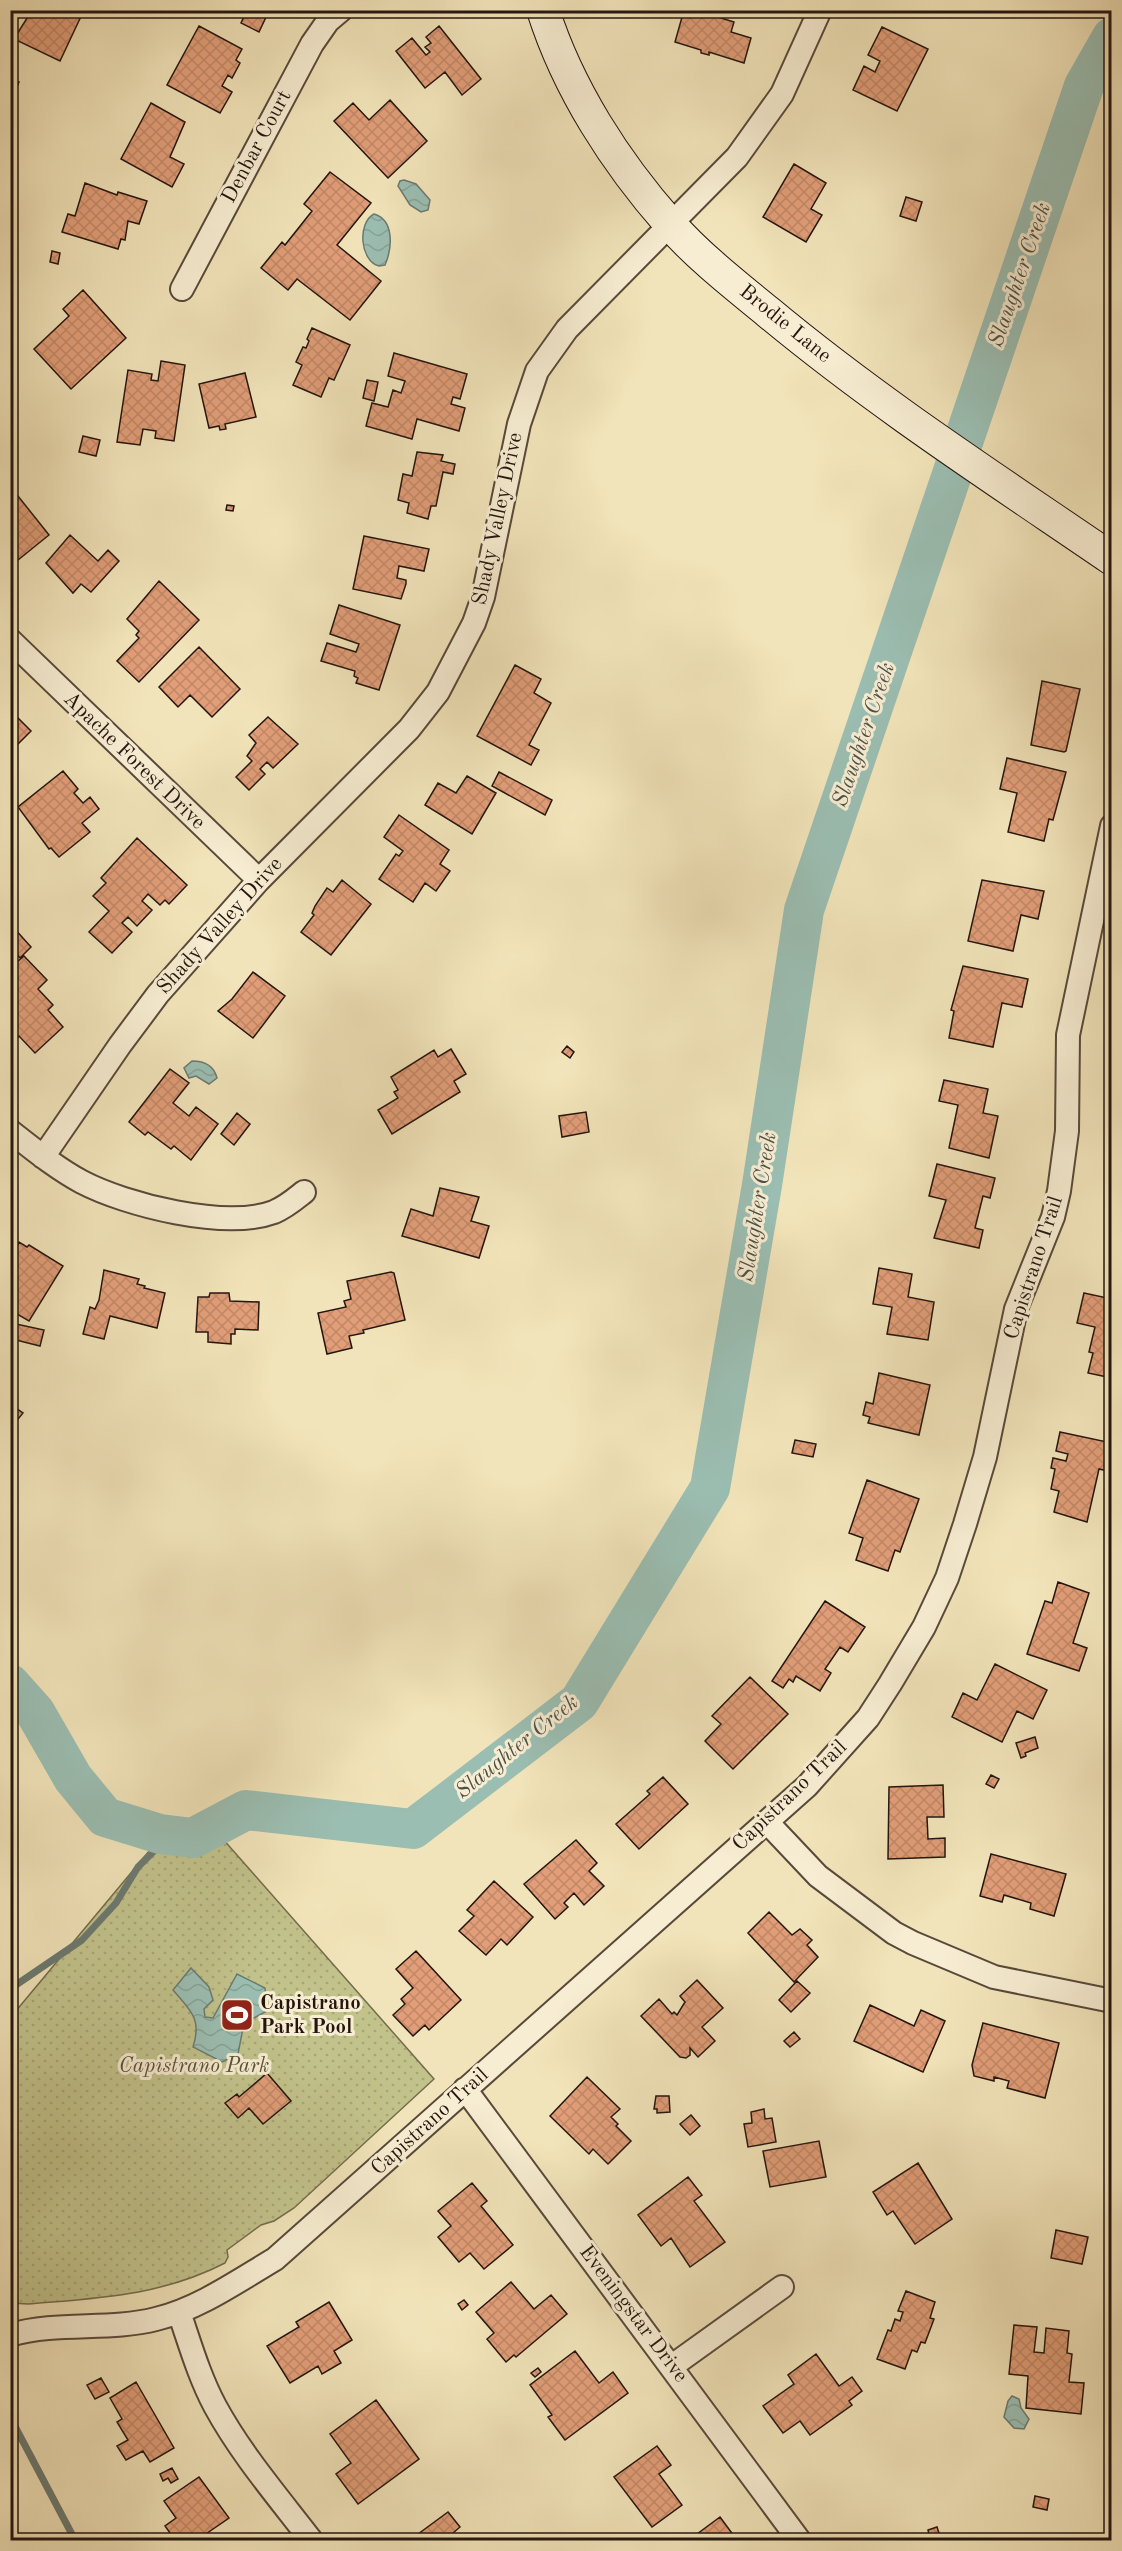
<svg xmlns="http://www.w3.org/2000/svg" width="1122" height="2551" font-family="'Old Standard TT',serif">
  <style>
    .park { fill: url(#park-dots); stroke: #736c4d; stroke-width: 1.5 }
    .water { fill: url(#water-waves); stroke: #6b7a71; stroke-width: 1.5 }
    .lines { fill: none; stroke-linecap: round; stroke-linejoin: round }
    .stream { stroke: #6b7a71; stroke-width: 7 }
    .river { stroke: #9bbeb2; stroke-width: 40 }
    .building { fill: url(#building-cross-hatch); stroke: #24150f; stroke-width: 1.5 }
    .street-casing { stroke: #58493a; stroke-width: 26 }
    .secondary-casing { stroke: #24150f; stroke-width: 34 }
    .street { stroke: #f7edd2; stroke-width: 22 }
    .secondary { stroke: #f7edd2; stroke-width: 32 }
    .labels { text-anchor: middle; dominant-baseline: central; stroke-width: 6; stroke-linejoin: round; paint-order: stroke }
    .street-label { font-size: 21px; fill: #24150f; stroke: #f7edd2 }
    .poi-label { font-size: 21px; font-weight: bold; fill: #24150f; stroke: #f7edd2; text-anchor: start }
    .park-label { font-size: 21px; font-style: italic; fill: #5b523a; stroke: #f7edd2 }
    .water-label { font-size: 22px; font-style: italic; fill: #4e5048; stroke: #f7edd2 }
  </style>
  <defs>
    <pattern id="park-dots" width="8" height="8" patternUnits="userSpaceOnUse" patternTransform="scale(1.5)"><rect width="8" height="8" fill="#c2c28b"/><path d="M2 2h.1M6 6h.1" fill="none" stroke="#a7a677" stroke-width="1.8" stroke-linecap="round"/></pattern>
    <pattern id="water-waves" width="16" height="10" patternUnits="userSpaceOnUse" patternTransform="scale(1.5)"><rect width="16" height="10" fill="#9bbeb2"/><path d="M0 5q4-4 8 0t8 0" fill="none" stroke="#85a298"/></pattern>
    <pattern id="building-cross-hatch" width="8" height="8" patternUnits="userSpaceOnUse" patternTransform="scale(1.5)"><rect width="8" height="8" fill="#e19e78"/><path d="M0 0l8 8M0 8l8-8" fill="none" stroke="#c18767"/></pattern>
  </defs>
  <rect width="100%" height="100%" fill="#f2e4ba"/>
  <filter id="stains"><feTurbulence type="fractalNoise" baseFrequency=".00333" numOctaves="4"/><feColorMatrix values="0 0 0 0 .2 0 0 0 0 .09 0 0 0 0 .02 0 0 0 .5 -.17"/></filter>
  <radialGradient id="worn" r=".72"><stop offset=".6" stop-color="#630" stop-opacity="0"/><stop offset="1" stop-color="#630" stop-opacity=".3"/></radialGradient>
  <path class="park" d="M160 1838H222L434 2079 294 2208 274 2221 261 2225 227 2250 228 2257 225 2263C161 2296 98 2298 28 2304L11 2303 10 2018Z"/>
  <path class="water" d="M404 180 416 184 430 200 428 210 421 212 410 205 398 186 400 181Z
    M374 214C395 220 392 249 385 265L379 266C360 261 357 223 374 214Z
    M192 1061C204 1061 214 1066 217 1078L209 1084 196 1076 189 1078 184 1068Z
    M191 1968 209 1987 213 2000 204 2009 205 2017 213 2018 237 1974 265 1988 267 2011 244 2023 238 2054 222 2062 193 2047C202 2019 191 2011 173 1990Z
    M1012 2396 1019 2399 1021 2408 1029 2419 1024 2429 1014 2428 1004 2417 1008 2401Z"/>
  <g class="lines">
    <path class="stream" d="M10 1989 82 1940 116 1903 138 1867 157 1848 177 1836
      M10 2417 75 2540"/>
    <path class="river" d="M10 1684 35 1712 73 1778 105 1817 160 1834 193 1838 246 1810 413 1829 579 1702 710 1488 762 1185 804 910 1084 86 1112 37"/>
  </g>
  <path class="building" d="M32 10H84L60 61 14 39Z
    M247 10H275L273 15 268 13 259 32 241 23Z
    M684 10H695L734 22 731 32 751 38 744 63 709 52V55L701 53V50L675 42Z
    M199 26 242 49 236 60 240 63 232 78 228 75 222 86 232 92 220 113 167 85Z
    M439 26 481 79 462 95 445 72 425 88 396 51 412 38 426 55 430 52 425 47 431 43 426 37Z
    M882 27 928 49 897 111 853 90 864 66 875 72 880 61 868 55Z
    M10 79 19 82 10 105Z
    M390 100 427 141 388 178 334 121 353 103 369 120Z
    M151 103 185 122 170 157 184 164 172 187 121 159Z
    M794 164 826 183 811 209 822 215 806 242 763 217Z
    M330 172 371 203 337 245 381 281 350 320 297 279 288 290 261 268 282 242 285 245 312 211 304 204Z
    M85 183 117 195 118 192 147 201 139 224 128 221 125 240 121 239 118 249 62 232 68 214 75 216Z
    M906 197 922 202 916 221 900 216Z
    M52 251 60 253 58 264 50 262Z
    M83 290 126 338 71 389 34 349 69 316 63 309Z
    M312 328 350 345 334 380 329 378 321 397 293 385 302 365 296 362 303 347 306 348 309 341 307 339Z
    M394 353 467 374 460 399 453 397 451 404 465 408 459 431 417 419 412 439 366 426 372 403 388 407 393 390 401 393 405 381 388 376Z
    M161 361 185 365 174 441 155 438 156 431 143 429 140 445 117 442 128 370 152 374 151 380 158 381Z
    M245 373 256 417 225 424 226 429 220 430 219 426 209 428 199 384Z
    M367 380 378 382 374 401 363 398Z
    M83 436 100 440 96 456 79 452Z
    M417 452 443 455 441 461 455 464 453 474 443 472 436 506H431L428 519 407 513 409 503 398 500 403 474 412 476Z
    M10 486 49 535 13 564 10 561Z
    M227 505 234 506 233 511 226 510Z
    M70 535 98 561 108 550 119 561 91 592 81 584 73 593 46 563Z
    M364 536 429 549 424 571 399 566 397 578 406 580V584L401 599 353 589Z
    M159 581 199 620 139 682 117 661 139 638 136 635 139 631 127 619Z
    M339 605 400 625 379 690 356 683 358 678 354 676 355 671 321 661 327 643 356 652 359 644 330 634Z
    M199 647 240 689 212 717 190 695 178 707 159 687Z
    M515 665 541 679 534 693 551 703 529 745 539 750 531 765 477 736Z
    M1042 681 1080 689 1066 751 1064 752 1031 745Z
    M10 710 31 731 10 752Z
    M268 717 298 744 273 768 267 762 260 769 265 774 249 790 236 777 252 761 247 756 256 743 249 735Z
    M1007 758 1066 772 1053 820 1049 819 1044 841 1008 832 1017 793 1000 789Z
    M63 771 78 789 74 793 83 803 90 797 99 809 82 823 90 832 59 857 51 848 49 849 18 807Z
    M499 772 552 800 545 815 492 786Z
    M467 776 496 793 472 834 425 805 438 783 456 793Z
    M399 815 449 850 440 864 450 871 436 891 425 883 413 902 379 879 396 854 399 856 403 851 384 837Z
    M137 838 187 885 169 904 165 900 160 905 148 894 142 901 152 910 137 926 128 917 122 923 132 932 112 953 89 932 109 911 93 896 106 883 101 878Z
    M342 880 371 904 331 955 301 932 314 915 312 913 315 906 327 888 333 892Z
    M982 880 1044 891 1038 919 1021 915 1013 951 968 941Z
    M13 927 31 947 20 958 10 947V929Z
    M24 956 47 980 38 989 53 1005 48 1010 63 1027 35 1053 19 1036 15 1040 10 1035V968Z
    M963 966 1028 979 1022 1007 1002 1003 993 1047 949 1038 954 1011 951 1010Z
    M253 972 285 996 253 1038 218 1011 232 999Z
    M567 1046 574 1052 570 1058 562 1052Z
    M451 1049 466 1074 454 1081 460 1092 392 1134 378 1110 398 1098 394 1092 398 1090 391 1077 434 1050 438 1057Z
    M170 1069 189 1083 173 1103 189 1116 196 1107 218 1124 191 1160 174 1146 171 1149 148 1132 145 1135 129 1122Z
    M944 1080 988 1089 983 1113 998 1116 989 1158 949 1148 958 1105 939 1101Z
    M586 1112 589 1132 562 1137 559 1116Z
    M237 1113 250 1124 234 1145 221 1134Z
    M937 1164 995 1178 990 1198 983 1196 975 1228 983 1230 979 1248 934 1238 946 1200 929 1196Z
    M440 1188 479 1197 471 1221 489 1226 479 1258 402 1236 411 1209 433 1216Z
    M1112 1220V1238H1108Z
    M10 1242 17 1246 19 1242 27 1247 29 1245 63 1266 29 1321 10 1310 13 1301 10 1295 15 1288 10 1285Z
    M879 1268 912 1274 908 1297 934 1302 928 1340 887 1334 892 1307 873 1304Z
    M104 1270 139 1279 137 1284 145 1286 144 1288 165 1293 157 1328 110 1316 104 1339 83 1334 90 1307 95 1309 99 1300Z
    M391 1272 394 1273 405 1320 363 1330 364 1333 349 1336 352 1348 327 1354 318 1313 346 1307 344 1301 351 1299 347 1281Z
    M210 1293H229L230 1301 259 1302 258 1330 235 1329V1334H231V1344L208 1342V1332H196L198 1297H209Z
    M1084 1293 1112 1299V1378L1088 1373 1093 1353 1089 1352 1095 1327 1077 1323Z
    M16 1324 44 1330 40 1346 12 1339Z
    M879 1373 930 1385 919 1435 868 1423 870 1417 863 1415 866 1402 873 1404Z
    M10 1404 23 1413 10 1429Z
    M1060 1432 1112 1443V1472L1099 1469 1087 1522 1054 1512 1059 1491 1051 1489 1055 1469 1051 1468 1053 1458 1066 1461 1068 1454 1056 1451Z
    M795 1440 816 1444 813 1457 792 1453Z
    M867 1480 919 1499 900 1552 895 1550 888 1571 856 1560 863 1538 849 1533Z
    M1058 1582 1089 1593 1073 1643 1087 1648 1079 1671 1027 1654 1045 1601 1052 1603Z
    M825 1601 865 1627 848 1652 840 1647 825 1669 831 1673 820 1691 796 1676 793 1682 789 1679 783 1688 772 1681Z
    M995 1664 1047 1690 1033 1719 1017 1711 1002 1742 952 1717 963 1693 977 1700Z
    M750 1677 788 1714 733 1769 705 1741 721 1724 712 1716Z
    M1035 1737 1038 1748 1025 1753 1026 1756 1021 1758 1016 1743Z
    M991 1775 999 1779 994 1788 986 1784Z
    M663 1777 688 1804 639 1849 616 1824 650 1794 647 1791Z
    M943 1785 944 1817H927L928 1839 945 1838V1857L888 1859 889 1787Z
    M576 1840 597 1863 589 1871 604 1886 584 1905 574 1893 564 1903 568 1907 555 1919 524 1884Z
    M991 1854 1066 1874 1054 1916 1030 1909 1031 1903 1004 1895 1002 1902 980 1896Z
    M494 1881 533 1917 507 1945 501 1939 486 1955 459 1931 474 1916 467 1910Z
    M769 1912 792 1935 800 1929 812 1940 807 1945 818 1957 794 1982 748 1933Z
    M416 1951 461 2000 429 2030 425 2025 413 2036 393 2015 405 2004 401 1999 413 1988 396 1969Z
    M697 1980 723 2008 702 2027 715 2041 698 2057 690 2048V2055L686 2058 680 2057 641 2016 659 1999 672 2014 674 2012 677 2015 685 2002 680 1996Z
    M797 1981 810 1993 791 2012 779 2000Z
    M870 2005 914 2026 921 2010 945 2021 923 2072 854 2041Z
    M983 2023 1059 2043 1045 2098 1007 2088 1009 2081 994 2077V2081L974 2076 972 2065Z
    M794 2032 800 2039 790 2047 784 2041Z
    M267 2073 291 2101 263 2124 249 2108 238 2118 225 2103 237 2094 239 2097Z
    M587 2077 620 2109 611 2117 618 2124 616 2126 631 2141 608 2164 593 2149 589 2154 550 2116Z
    M656 2096H669L670 2112 657 2113V2109H654Z
    M764 2109 765 2119 772 2118 776 2142 748 2147 744 2124 752 2123 751 2112Z
    M691 2115 700 2126 690 2135 680 2124Z
    M819 2141 826 2177 770 2187 763 2151Z
    M918 2163 952 2219 915 2244 893 2211 887 2215 873 2192Z
    M688 2177 702 2195 694 2201 725 2242 690 2267 671 2238 661 2246 638 2215Z
    M472 2183 487 2201 481 2206 513 2245 484 2269 470 2253 459 2262 438 2237 451 2226 438 2211Z
    M1056 2230 1088 2237 1082 2264 1051 2258Z
    M511 2282 534 2309 551 2295 567 2314 516 2357 514 2355 506 2362 487 2339 494 2333 476 2312Z
    M906 2291 935 2302 930 2318 934 2319 925 2343 921 2342 917 2352 912 2350 905 2369 877 2359 888 2330 891 2331 895 2319 900 2321 903 2312 898 2311Z
    M464 2300 468 2305 462 2310 458 2304Z
    M329 2302 352 2340 334 2351 341 2363 322 2374 318 2366 290 2383 267 2346 299 2327 296 2322Z
    M1014 2325 1037 2327 1034 2352 1044 2353 1046 2328 1069 2331 1067 2353 1072 2354 1069 2382 1084 2383 1081 2414 1026 2408 1028 2376 1009 2374Z
    M575 2351 599 2383 613 2372 628 2393 565 2440 548 2417 552 2415 530 2385Z
    M816 2354 839 2386 852 2377 862 2391 849 2401 852 2405 810 2435 800 2421 783 2433 763 2406 794 2384 788 2375Z
    M538 2368 541 2372 535 2377 531 2373Z
    M101 2378 109 2392 95 2399 87 2385Z
    M136 2382 174 2448 150 2462 143 2451 126 2460 117 2446 128 2440 117 2422 122 2419 110 2398Z
    M376 2400 419 2459 358 2504 336 2474 351 2463 330 2434Z
    M657 2446 671 2465 659 2474 682 2505 652 2527 614 2477Z
    M172 2468 178 2479 171 2483 168 2478 163 2481 160 2474Z
    M199 2477 229 2518 197 2540 192 2538 175 2540 165 2526 176 2518 164 2501Z
    M1035 2496 1049 2499 1047 2510 1033 2507Z
    M448 2512 460 2527 453 2533 458 2540H410Z
    M720 2517 734 2536 733 2540H689Z
    M937 2527 940 2536 930 2539 928 2530Z"/>
  <g class="lines">
    <defs>
      <path id="street" d="M182 289 312 44 328 21 341 10
        M10 640 259 880
        M10 1131C33 1149 56 1168 82 1182 126 1205 225 1230 274 1212 286 1207 294 1200 304 1192
        M43 1157 120 1045 158 994 259 880 409 729 438 692 474 623 483 597 519 424 537 371 567 329 737 157 782 94 820 10
        M767 1822 818 1876 894 1933 913 1943 994 1977 1112 2001
        M465 2089 799 2540
        M179 2312C190 2344 199 2376 215 2406 241 2454 278 2497 311 2540
        M10 2335C58 2321 109 2331 156 2319 198 2309 238 2281 275 2259L807 1786 868 1718 890 1684 924 1627 947 1578 965 1524 985 1457 1016 1309 1053 1217 1059 1191 1067 1131 1068 1035 1112 826
        M672 2366 782 2287"/>
      <path id="secondary" d="M543 10C568 89 616 163 670 224 698 256 735 285 768 312 876 402 995 479 1112 559"/>
    </defs>
    <use href="#street" class="street-casing"/>
    <use href="#secondary" class="secondary-casing"/>
    <use href="#street" class="street"/>
    <use href="#secondary" class="secondary"/>
  </g>
  <defs>
    <symbol id="stadium-square" viewBox="-11 -11 22 22"><rect x="-9" y="-9" width="18" height="18" rx="4" fill="#8f2418" stroke="#f7edd2"/><path d="M0-5a6.5 5 0 1 0 0 10a6.5 5 0 1 0 0-10ZM-3.5-1.8h7v3.6h-7Z" fill="#fff"/></symbol>
  </defs>
  <g fill-rule="evenodd">
    <use href="#stadium-square" x="218" y="1996" width="38" height="38"/>
  </g>
  <g class="labels">
    <g class="street-label">
      <text transform="translate(257 147) rotate(-62)">Denbar Court</text>
      <text transform="translate(785 324) rotate(39)">Brodie Lane</text>
      <text transform="translate(498 519) rotate(-78)">Shady Valley Drive</text>
      <text transform="translate(134 761) rotate(44)">Apache Forest Drive</text>
      <text transform="translate(220 926) rotate(-48)">Shady Valley Drive</text>
      <text transform="translate(1034 1268) rotate(-72)">Capistrano Trail</text>
      <text transform="translate(790 1796) rotate(-44)">Capistrano Trail</text>
      <text transform="translate(430 2122) rotate(-42)">Capistrano Trail</text>
      <text transform="translate(633 2314) rotate(53)">Eveningstar Drive</text>
    </g>
    <g class="poi-label">
      <text x="260" y="2003">Capistrano<tspan x="260" dy="24">Park Pool</tspan></text>
    </g>
    <g class="park-label">
      <text x="194" y="2066">Capistrano Park</text>
    </g>
    <g class="water-label">
      <text transform="translate(1020 275) rotate(-71)">Slaughter Creek</text>
      <text transform="translate(864 735) rotate(-71)">Slaughter Creek</text>
      <text transform="translate(758 1207) rotate(-81)">Slaughter Creek</text>
      <text transform="translate(517 1747) rotate(-39)">Slaughter Creek</text>
    </g>
  </g>
  <rect width="1122" height="2551" fill="none" stroke="#f2e4ba" stroke-width="36"/>
  <rect x="12" y="12" width="1098" height="2527" fill="none" stroke="#24150f" stroke-width="3"/>
  <rect x="18" y="18" width="1086" height="2515" fill="none" stroke="#24150f" stroke-width="1.5"/>
  <rect width="100%" height="100%" filter="url(#stains)"/>
  <rect width="100%" height="100%" fill="url(#worn)"/>
</svg>
